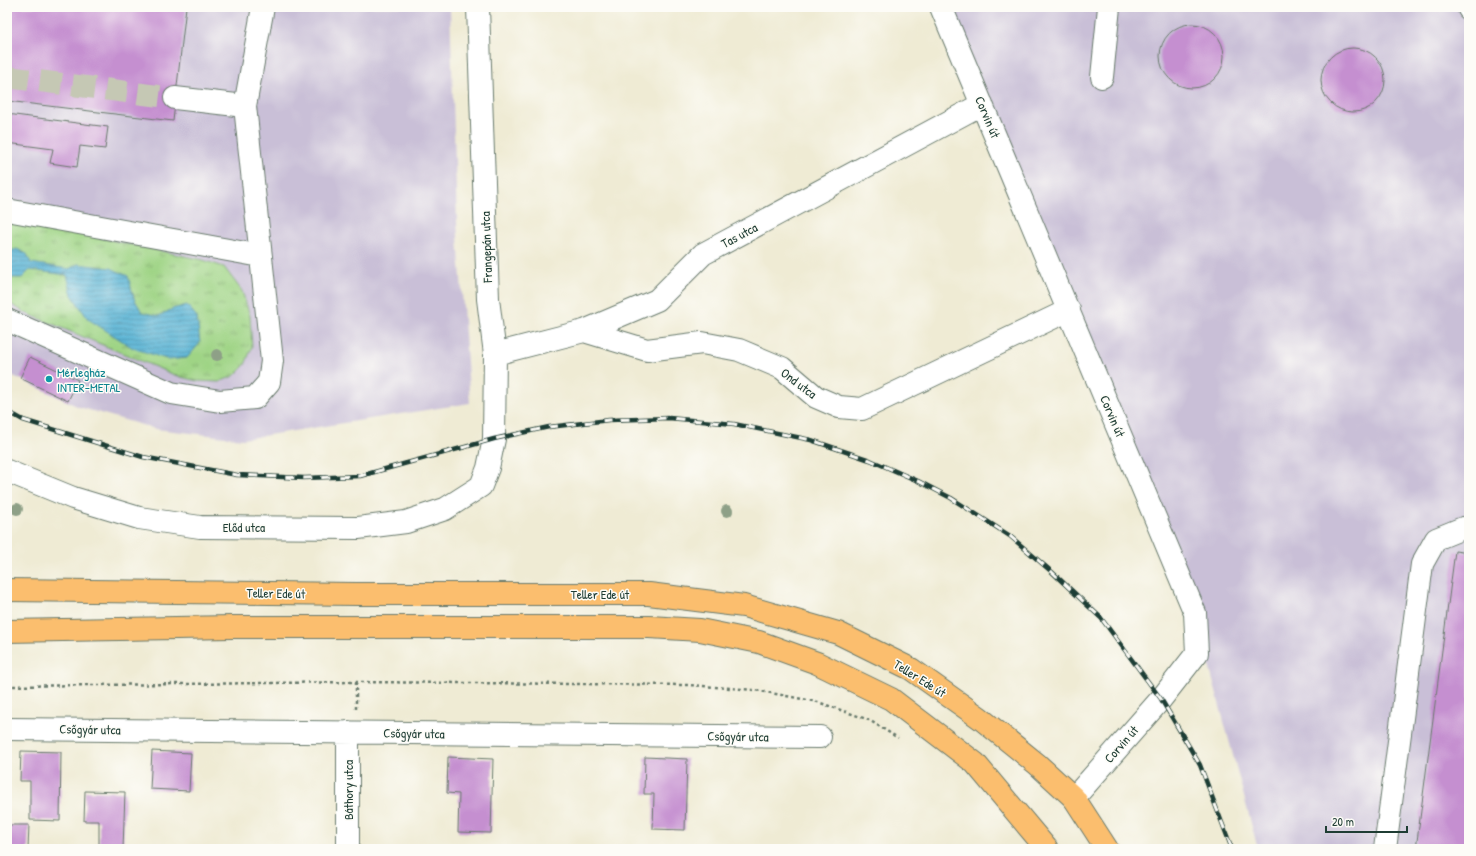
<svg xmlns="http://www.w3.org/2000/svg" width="1476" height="856" font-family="'Patrick Hand',sans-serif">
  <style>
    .industrial { fill: #c9bfd7 }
    .grass { fill: url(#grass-tufts); stroke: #5f885c }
    .water { fill: url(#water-rules); stroke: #3a7884 }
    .building { fill: #c58fd0 }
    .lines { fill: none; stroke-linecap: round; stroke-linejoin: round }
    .minor-tunnel { stroke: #c5c8b4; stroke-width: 22; stroke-dasharray: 22 11; stroke-linecap: butt }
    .minor-casing { stroke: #687a6c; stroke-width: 24 }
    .major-casing { stroke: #687a6c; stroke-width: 24 }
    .path { stroke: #687a6c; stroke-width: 2.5; stroke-dasharray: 3 3; stroke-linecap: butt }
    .minor { stroke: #fff; stroke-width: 22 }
    .major { stroke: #fbbe6e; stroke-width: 22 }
    .rail-casing { stroke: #1f3d34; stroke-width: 4.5 }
    .rail { stroke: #fdfcf7; stroke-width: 3; stroke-dasharray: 9; stroke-linecap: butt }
    .tree { fill: #8ea087 }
    .culture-dot { fill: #0f9aa8; stroke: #fdfcf7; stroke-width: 1.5 }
    .labels { text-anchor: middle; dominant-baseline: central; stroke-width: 3; stroke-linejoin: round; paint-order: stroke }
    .street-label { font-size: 13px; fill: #1f3d34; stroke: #fdfcf7 }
    .culture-label { font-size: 13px; fill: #0d838f; stroke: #fdfcf7; text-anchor: start }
  </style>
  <defs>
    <pattern id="grass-tufts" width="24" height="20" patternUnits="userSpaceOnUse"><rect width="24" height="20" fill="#9fd485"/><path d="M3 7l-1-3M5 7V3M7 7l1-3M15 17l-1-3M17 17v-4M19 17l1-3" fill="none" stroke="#81ad6e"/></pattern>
    <pattern id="water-rules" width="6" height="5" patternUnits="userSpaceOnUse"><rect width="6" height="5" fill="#56b2d4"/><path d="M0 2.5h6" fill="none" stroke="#4792ad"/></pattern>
  </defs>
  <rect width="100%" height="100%" fill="#fdfcf7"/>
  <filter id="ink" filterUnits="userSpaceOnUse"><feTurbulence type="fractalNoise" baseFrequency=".025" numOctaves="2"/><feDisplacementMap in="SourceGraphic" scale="8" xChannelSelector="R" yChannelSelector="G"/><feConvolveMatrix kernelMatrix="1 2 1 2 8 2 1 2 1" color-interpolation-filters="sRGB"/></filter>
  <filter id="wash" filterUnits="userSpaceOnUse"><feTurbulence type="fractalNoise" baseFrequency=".012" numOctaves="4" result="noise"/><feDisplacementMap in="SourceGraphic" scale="16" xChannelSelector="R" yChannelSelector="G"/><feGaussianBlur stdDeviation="0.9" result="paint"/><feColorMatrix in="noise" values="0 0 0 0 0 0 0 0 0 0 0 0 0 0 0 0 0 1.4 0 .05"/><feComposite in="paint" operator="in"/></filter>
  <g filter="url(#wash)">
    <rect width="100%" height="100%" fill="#efebd4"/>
    <path class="industrial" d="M7 7H450L457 223 470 403 243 439 156 429 79 407 7 373Z
      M941 7H1469V849H1258L1195 613Z"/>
    <path class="grass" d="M7 218 203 260 224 267 242 291 250 316 252 347 245 365 234 376 219 382 197 381 177 376 26 313 7 302Z"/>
    <path class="water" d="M17 249 27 254 31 263 69 269 78 264 111 268 128 276 134 298 142 312 159 316 172 309 187 305 197 317 200 343 187 358 169 360 133 348 88 319 72 295 67 275 30 270 22 278H12L7 275V252Z"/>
    <g id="blocks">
      <path class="building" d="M7 7H186L173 121 7 101Z
        M1160 56a32 32 0 1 1 64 0a32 32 0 1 1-64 0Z
        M1321 80a32 32 0 1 1 64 0a32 32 0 1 1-64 0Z
        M7 114 108 127 105 149 80 146 77 167 50 163 53 149 7 143Z
        M30 357 78 380 68 401 20 378Z
        M1455 551 1469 553V849H1416Z
        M21 751 61 752 60 821 30 820V781H20Z
        M152 751 191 753 189 791 150 789Z
        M448 757 493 759 491 833 458 832 459 794 447 793Z
        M645 757 687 759 685 830 653 829 654 794H644Z
        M85 791 125 792 123 849H99V821H84Z
        M7 825H29L28 849H7Z"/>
    </g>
  </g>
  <g filter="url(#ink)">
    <use href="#blocks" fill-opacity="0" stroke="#687a6c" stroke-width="1"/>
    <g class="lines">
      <path class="minor-tunnel" d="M7 77 175 98"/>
      <defs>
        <path id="minor" d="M941 7 1195 613 1197 653 1161 699 1074 798
          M1469 7V9
          M1102 77 1109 7
          M175 98 245 106
          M7 210 261 256
          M7 320 171 393 220 401 255 398 269 382 272 361 245 106 263 7
          M584 331 647 350 702 343 739 350 782 368 816 397 839 407 862 409 1069 310
          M495 354 584 331 657 300 703 254 982 104
          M7 471 73 498 139 518 200 527 358 528 406 522 445 509 481 486 488 468 494 439 495 354 488 299 478 7
          M7 729 820 737
          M348 849V732
          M1385 849 1422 564 1436 539 1463 528 1469 529"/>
        <path id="major" d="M7 590 356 594H649L744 606 838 633 911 669 980 718 1037 764 1074 798 1107 849
          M7 631 232 627H649L700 630 759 642 817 663 891 699 975 763 1047 849"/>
      </defs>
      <use href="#minor" class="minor-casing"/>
      <use href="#major" class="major-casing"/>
      <path class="path" d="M7 686 356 682 689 685 755 690 818 702 869 720 898 738
        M356 709V682"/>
      <use href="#minor" class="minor"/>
      <use href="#major" class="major"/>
      <defs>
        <path id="rail" d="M7 411 23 420 143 457 237 475 304 478 360 476 494 439 549 427 609 420 669 418 734 424 811 440 870 460 918 481 951 498 1010 536 1052 572 1101 618 1161 699 1200 765 1232 849"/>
      </defs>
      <use href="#rail" class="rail-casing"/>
      <use href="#rail" class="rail"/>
    </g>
    <g class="tree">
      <circle cx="217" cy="355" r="6"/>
      <circle cx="17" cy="509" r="6"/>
      <circle cx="727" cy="511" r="6"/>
    </g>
  </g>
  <circle class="culture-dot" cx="49" cy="379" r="4"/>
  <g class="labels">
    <g class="street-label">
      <text transform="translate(988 117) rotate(67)">Corvin út</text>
      <text transform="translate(739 235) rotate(-28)">Tas utca</text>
      <text transform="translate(486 247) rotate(-92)">Frangepán utca</text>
      <text transform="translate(799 383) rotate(37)">Ond utca</text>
      <text transform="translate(1113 416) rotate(67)">Corvin út</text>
      <text x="244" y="527">Előd utca</text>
      <text transform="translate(276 593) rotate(1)">Teller Ede út</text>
      <text x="600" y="594">Teller Ede út</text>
      <text transform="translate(920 678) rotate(32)">Teller Ede út</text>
      <text transform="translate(90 729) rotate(1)">Csőgyár utca</text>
      <text transform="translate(414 733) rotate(1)">Csőgyár utca</text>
      <text transform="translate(738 736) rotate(1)">Csőgyár utca</text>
      <text transform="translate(1121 744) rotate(-49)">Corvin út</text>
      <text transform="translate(348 790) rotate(-90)">Báthory utca</text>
    </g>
    <g class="culture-label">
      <text x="57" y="372">Mérlegház<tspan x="57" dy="15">INTER-METAL</tspan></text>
    </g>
  </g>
  <rect width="1476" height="856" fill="none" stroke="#fdfcf7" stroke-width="24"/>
  <path d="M1326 826v6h81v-6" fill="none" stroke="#1f3d34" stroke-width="2"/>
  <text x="1332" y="826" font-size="12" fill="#1f3d34" stroke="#fdfcf7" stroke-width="3" paint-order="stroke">20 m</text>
</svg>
